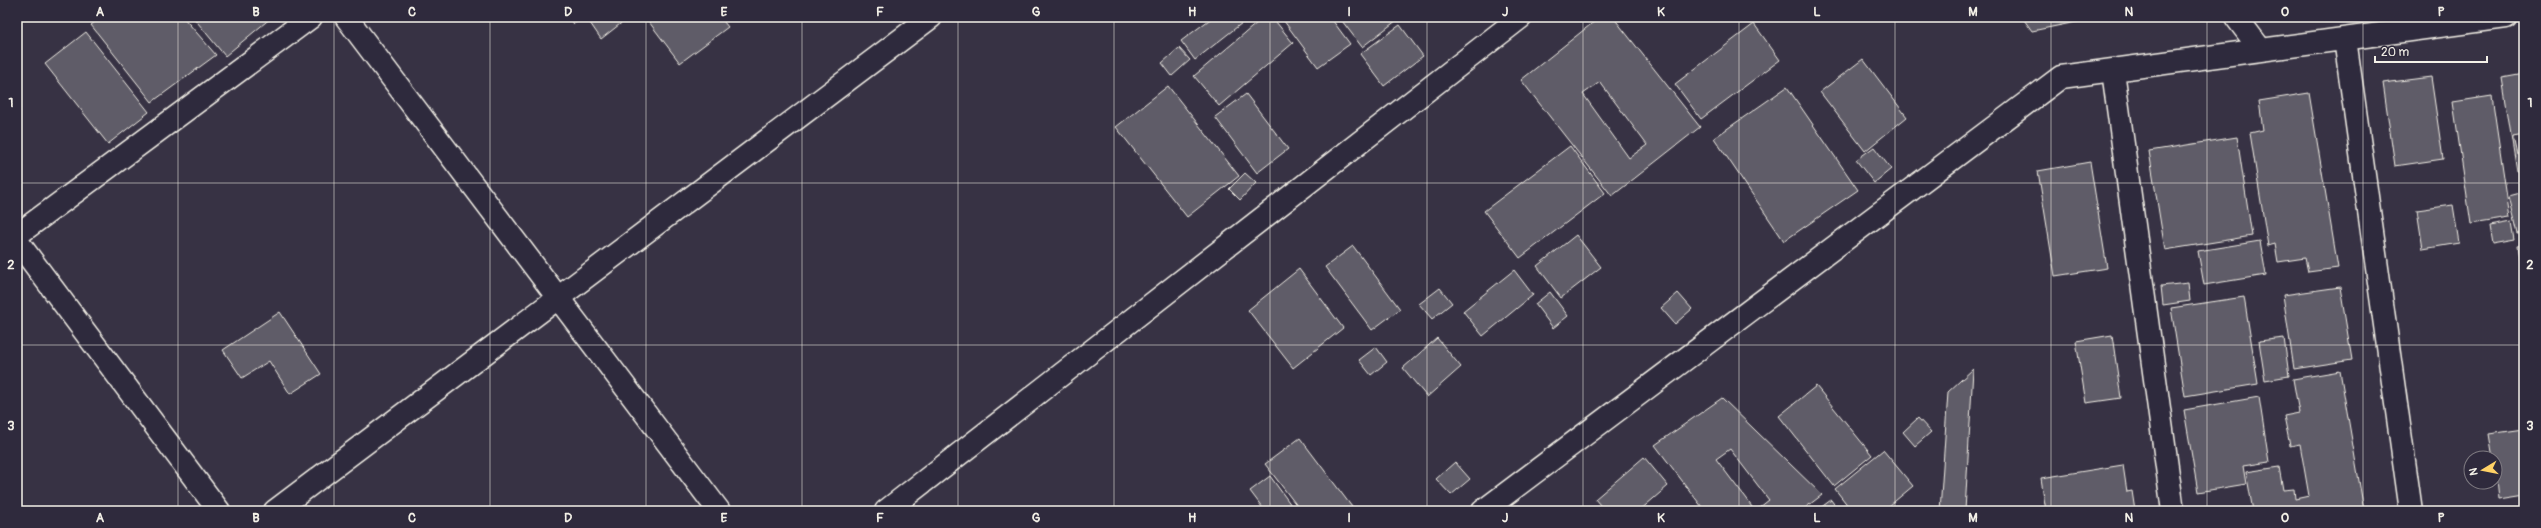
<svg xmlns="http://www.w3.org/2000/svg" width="2541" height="528" font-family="Pangolin,sans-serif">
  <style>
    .building { fill: #5f5c67; stroke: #f4f1e8; fill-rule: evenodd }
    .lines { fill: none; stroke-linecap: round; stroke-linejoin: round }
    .street-casing { stroke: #f4f1e8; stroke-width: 25 }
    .street { stroke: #2f2a3d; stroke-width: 22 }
    .grid { fill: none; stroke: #f4f1e8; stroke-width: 1; stroke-opacity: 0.55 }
    .neatline { fill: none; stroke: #f4f1e8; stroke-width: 1.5 }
    .grid-label { font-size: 13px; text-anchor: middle; font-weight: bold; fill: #f4f1e8 }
  </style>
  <rect width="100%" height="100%" fill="#373244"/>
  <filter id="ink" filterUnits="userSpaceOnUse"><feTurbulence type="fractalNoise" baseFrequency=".025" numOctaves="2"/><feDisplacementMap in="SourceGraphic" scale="8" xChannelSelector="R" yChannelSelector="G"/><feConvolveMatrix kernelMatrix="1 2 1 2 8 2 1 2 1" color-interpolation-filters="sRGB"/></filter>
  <g filter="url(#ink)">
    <path class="building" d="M101 17H183L216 55 152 102 91 25Z
      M193 17H272L225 56Z
      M569 17H583L574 24Z
      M586 17H629L601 39Z
      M720 17 728 27 680 63 646 18Z
      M1213 17H1237L1242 23 1195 60 1181 41Z
      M1264 17H1272L1293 43 1219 106 1194 76Z
      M1281 17H1330L1350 44 1318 67Z
      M1339 17H1401L1362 47Z
      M1600 17H1613L1700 127 1612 196 1521 80ZM1600 82 1647 145 1629 158 1583 94Z
      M2022 17H2101L2032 31Z
      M1754 24 1780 60 1701 119 1675 84Z
      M1400 25 1423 56 1384 86 1360 54Z
      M86 32 149 112 108 144 45 64Z
      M1179 48 1190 60 1172 76 1162 63Z
      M1863 59 1907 117 1865 151 1820 92Z
      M2524 74V134L2513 136 2517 154 2524 153V170L2517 171 2502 78Z
      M2431 77 2443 159 2395 166 2383 83Z
      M1168 86 1239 176 1187 217 1116 127Z
      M1787 87 1858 190 1784 241 1714 138Z
      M2309 93 2338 268 2308 272 2305 258 2278 262 2275 244 2268 246 2250 133 2263 130 2259 101Z
      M1246 94 1288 149 1257 173 1215 117Z
      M2492 96 2510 218 2471 224 2453 102Z
      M2237 137 2252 236 2165 250 2149 151Z
      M1570 146 1605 193 1520 258 1484 211Z
      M1874 147 1891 169 1874 183 1856 160Z
      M2090 162 2107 268 2055 276 2038 171Z
      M1245 173 1256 183 1240 200 1229 189Z
      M2524 192V233L2518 234 2509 196Z
      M2453 205 2459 243 2423 249 2417 210Z
      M2512 222 2515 240 2493 244 2490 226Z
      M1576 235 1601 267 1561 298 1537 266Z
      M2260 241 2266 275 2204 285 2198 251Z
      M2524 245V288L2517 246Z
      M1353 246 1400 309 1372 330 1325 267Z
      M1299 269 1343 328 1293 368 1248 310Z
      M1514 270 1533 295 1483 336 1463 311Z
      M2188 283 2190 301 2163 305 2161 286Z
      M2340 287 2352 360 2294 369 2283 295Z
      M1440 288 1452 303 1432 319 1419 304Z
      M1550 292 1568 316 1553 328 1535 304Z
      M1678 293 1692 309 1675 324 1661 308Z
      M2244 297 2258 384 2185 396 2171 308Z
      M280 312 321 374 290 394 269 361 242 378 223 350Z
      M2112 335 2121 398 2086 403 2076 341Z
      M1437 338 1461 367 1427 397 1403 368Z
      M2284 338 2289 376 2265 380 2259 341Z
      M1376 347 1387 362 1371 375 1359 360Z
      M1973 369 1965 511H1940L1948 392Z
      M2340 371 2364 510 2253 511 2246 472 2279 467 2283 490 2294 489 2295 499 2309 496 2300 444 2290 446 2284 416 2299 413 2293 379Z
      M1816 386 1872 455 1834 486 1779 416Z
      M2259 397 2269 462 2243 466 2246 484 2198 492 2184 410Z
      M1722 398 1822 495 1801 511H1705L1655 445ZM1730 449 1769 500 1755 511 1716 459Z
      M1918 418 1931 432 1915 446 1903 432Z
      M2524 429V495L2499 499 2495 458H2493L2489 434Z
      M1300 438 1355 511H1301L1265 464Z
      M1883 450 1913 486 1883 511H1852L1835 489Z
      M1644 457 1668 486 1639 511H1605L1595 499Z
      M1455 462 1470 479 1451 495 1436 479Z
      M2123 465 2127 492 2132 491 2135 511H2046L2041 478Z
      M1270 476 1291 505 1283 511H1265L1250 491Z
      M1831 500 1839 511H1816Z"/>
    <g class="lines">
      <defs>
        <path id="street" d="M346 17 719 511
          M2236 17 2261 50
          M2345 39 2411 511
          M2113 71 2173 511
          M17 235 311 17
          M17 241 219 511
          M275 511 931 17
          M886 511 1521 17
          M1483 511 2061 77 2506 17"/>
      </defs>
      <use href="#street" class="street-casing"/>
      <use href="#street" class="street"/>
    </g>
  </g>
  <path class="grid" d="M178 17V511M334 17V511M490 17V511M646 17V511M802 17V511M958 17V511M1114 17V511M1270 17V511M1427 17V511M1583 17V511M1739 17V511M1895 17V511M2051 17V511M2207 17V511M2363 17V511M17 183H2524M17 345H2524"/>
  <rect width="2541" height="528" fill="none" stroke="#2f2a3d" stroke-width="44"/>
  <g transform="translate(2483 470) rotate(260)"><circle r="19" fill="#2f2a3d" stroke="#7e7a81"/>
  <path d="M0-3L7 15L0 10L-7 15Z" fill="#ffd166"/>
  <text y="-6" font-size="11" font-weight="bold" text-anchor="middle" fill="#f4f1e8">N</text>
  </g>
  <path d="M2375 56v6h112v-6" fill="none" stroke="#f4f1e8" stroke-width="2"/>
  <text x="2381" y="56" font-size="12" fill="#f4f1e8" stroke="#2f2a3d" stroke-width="3" paint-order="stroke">20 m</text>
  <rect x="22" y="22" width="2497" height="484" class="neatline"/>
  <g class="grid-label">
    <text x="100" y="16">A</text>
    <text x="256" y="16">B</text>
    <text x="412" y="16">C</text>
    <text x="568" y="16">D</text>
    <text x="724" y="16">E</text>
    <text x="880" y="16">F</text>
    <text x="1036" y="16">G</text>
    <text x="1192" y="16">H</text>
    <text x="1349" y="16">I</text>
    <text x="1505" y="16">J</text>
    <text x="1661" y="16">K</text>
    <text x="1817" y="16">L</text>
    <text x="1973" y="16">M</text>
    <text x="2129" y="16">N</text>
    <text x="2285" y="16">O</text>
    <text x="2441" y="16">P</text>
    <text x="11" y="107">1</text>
    <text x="2530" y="107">1</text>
    <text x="11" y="269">2</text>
    <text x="2530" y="269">2</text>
    <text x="11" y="430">3</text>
    <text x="2530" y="430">3</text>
    <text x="100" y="522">A</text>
    <text x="256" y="522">B</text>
    <text x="412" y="522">C</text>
    <text x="568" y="522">D</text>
    <text x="724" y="522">E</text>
    <text x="880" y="522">F</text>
    <text x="1036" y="522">G</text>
    <text x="1192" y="522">H</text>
    <text x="1349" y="522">I</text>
    <text x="1505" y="522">J</text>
    <text x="1661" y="522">K</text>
    <text x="1817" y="522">L</text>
    <text x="1973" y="522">M</text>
    <text x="2129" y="522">N</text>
    <text x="2285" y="522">O</text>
    <text x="2441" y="522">P</text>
  </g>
</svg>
